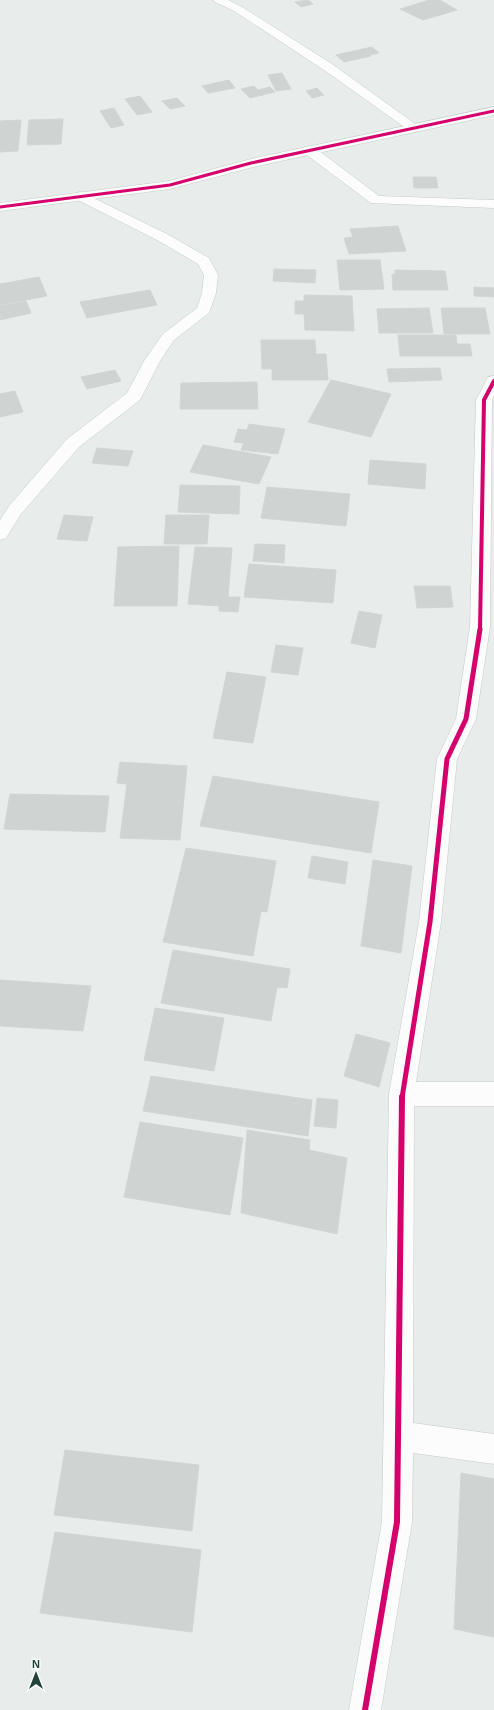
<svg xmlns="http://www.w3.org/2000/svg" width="494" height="1710" font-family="Arial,sans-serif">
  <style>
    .building { fill: #cfd4d2; stroke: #d1d6d4 }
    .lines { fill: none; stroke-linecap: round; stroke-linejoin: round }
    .street-casing { stroke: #c5cac8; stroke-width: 1 }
    .secondary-casing { stroke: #c3cbc8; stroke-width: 1 }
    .street { fill: #fcfcfc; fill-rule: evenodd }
    .secondary { fill: #fcfcfc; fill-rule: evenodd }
    .cycleway-far3-casing { stroke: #f7fbf9; stroke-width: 4.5 }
    .cycleway-far2-casing { stroke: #f7fbf9; stroke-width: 6 }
    .cycleway-far1-casing { stroke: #f7fbf9; stroke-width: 8 }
    .cycleway-casing { stroke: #f7fbf9; stroke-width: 9 }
    .cycleway-far3 { stroke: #d6006c; stroke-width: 3 }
    .cycleway-far2 { stroke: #d6006c; stroke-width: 4 }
    .cycleway-far1 { stroke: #d6006c; stroke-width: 5 }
    .cycleway { stroke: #d6006c; stroke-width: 6 }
  </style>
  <rect width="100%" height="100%" fill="#e8edeb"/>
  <path class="building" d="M308 0 313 4 301 7 295 2Z
    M429 0H440L457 10 423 20 400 9Z
    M372 47 379 53 370 55 363 49Z
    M363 49 371 56 344 62 336 55Z
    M282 73 291 89 276 91 268 75Z
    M229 80 235 88 208 93 202 86Z
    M254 86 258 90 270 87 275 92 250 98 241 89Z
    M317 88 324 95 312 98 306 91Z
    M140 96 152 112 137 115 125 99Z
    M177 98 185 106 170 109 162 101Z
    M114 108 124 125 111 128 100 111Z
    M63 119 61 144 27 145 29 120Z
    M21 120 18 151 0 152V121Z
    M413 177H436L438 188H414Z
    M398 226 406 251 349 254 344 238 353 237 350 229Z
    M337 260H380L384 289 340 290Z
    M274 269 316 270 315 283 273 281Z
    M395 270 445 271 448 290H393L392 274H395Z
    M39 277 47 296 0 305V284Z
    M474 287 494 288V297L474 296Z
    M150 290 157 305 87 318 80 302Z
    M304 295 352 296 354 331 305 330 304 314H295V301H304Z
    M26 301 31 313 0 320V306Z
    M429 308 433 333H379L377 309Z
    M441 308H485L490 334H444Z
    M398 335H456L457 344H470L472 356H400Z
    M261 340H315L316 354H326L328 380H272V369H262Z
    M440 368 442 380 389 382 387 369Z
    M115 370 121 381 87 389 81 377Z
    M331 380 391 394 371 437 308 422Z
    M257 382 258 409H180L181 383Z
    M15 391 23 412 0 417V394Z
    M249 424 285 429 278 454 241 450 244 443 234 442 238 429 247 430Z
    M203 445 271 457 259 484 190 472Z
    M97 448 133 451 128 466 92 463Z
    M370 460 426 464 425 489 368 484Z
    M180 485 240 486 239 514 178 512Z
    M267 487 350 494 346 526 261 518Z
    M64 515 93 517 87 541 57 539Z
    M166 515H209L207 544H164Z
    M255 544 285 545 284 563 253 561Z
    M179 546 177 606H114L118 547Z
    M195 547 232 548 228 597H240L238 612 219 611V606L188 604Z
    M249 564 336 570 333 603 244 597Z
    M414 586H450L453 607 417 608Z
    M359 611 382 615 375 648 351 643Z
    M276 645 303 648 298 675 271 672Z
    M227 672 266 677 253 743 213 738Z
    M120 762 187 766 180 840 120 838 127 784 117 783Z
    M213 776 379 802 371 853 200 826Z
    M10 794 109 796 105 832 4 829Z
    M186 848 276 861 267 912 261 911 253 956 163 942Z
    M312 856 348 862 345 884 308 878Z
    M373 860 412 866 401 953 361 946Z
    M173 950 290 969 287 988 277 987 271 1021 161 1003Z
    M0 980 91 986 83 1031 0 1026Z
    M155 1008 224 1018 214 1071 144 1060Z
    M356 1034 390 1043 379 1087 344 1076Z
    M151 1076 312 1100 308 1136 143 1111Z
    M317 1098 338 1100 336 1128 314 1126Z
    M140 1122 243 1138 230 1215 124 1197Z
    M247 1130 310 1140 309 1150 347 1158 337 1234 241 1213Z
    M65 1450 199 1465 192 1531 54 1515Z
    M461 1473 494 1479V1637L454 1629Z
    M55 1532 201 1550 192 1632 40 1613Z"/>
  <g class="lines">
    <defs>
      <path id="street" d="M213 0H228L242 7 332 64 421 128 420 131H410L324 70 234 11 215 2Z
        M309 146 314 147 379 196 494 200V208L371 203 304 153 302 150 304 147Z
        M81 192 167 234 209 258 218 275 216 293 209 313 174 340 160 361 140 400 79 447 21 514 6 538 0 540V520L9 506 67 439 127 393 144 361 163 334 197 308 202 293 204 275 198 264 157 240 76 199 74 196 76 193Z
        M494 376V396L492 400 490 627 476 719 457 759 441 922 416 1082H494V1106H414L413 1423 494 1434V1464L413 1453 412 1522 381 1710H349L382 1522 389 1094 419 922 437 759 456 719 470 627 476 400 488 377Z"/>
      <path id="secondary" d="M494 107V115L253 167 170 189 0 211V203L169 181 251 159Z"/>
    </defs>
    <use href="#street" class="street-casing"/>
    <use href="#secondary" class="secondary-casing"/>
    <use href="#street" class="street"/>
    <use href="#secondary" class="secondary"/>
    <defs>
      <path id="cycleway-far3" d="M0 207 170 185 251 163 494 111"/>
      <path id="cycleway-far2" d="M480 630 484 400 494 381"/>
      <path id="cycleway-far1" d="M402 1098 430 922 447 759 466 719 480 629"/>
      <path id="cycleway" d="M365 1710 397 1522 402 1097"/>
    </defs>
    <use href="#cycleway-far3" class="cycleway-far3-casing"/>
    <use href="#cycleway-far2" class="cycleway-far2-casing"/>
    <use href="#cycleway-far1" class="cycleway-far1-casing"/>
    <use href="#cycleway" class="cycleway-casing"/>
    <use href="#cycleway-far3" class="cycleway-far3"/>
    <use href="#cycleway-far2" class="cycleway-far2"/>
    <use href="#cycleway-far1" class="cycleway-far1"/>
    <use href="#cycleway" class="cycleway"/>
  </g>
  <g transform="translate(36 1674)" stroke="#f7fbf9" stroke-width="3" paint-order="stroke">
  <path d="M0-3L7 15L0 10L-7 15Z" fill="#24423a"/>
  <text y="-6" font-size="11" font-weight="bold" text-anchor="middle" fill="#24423a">N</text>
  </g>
</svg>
